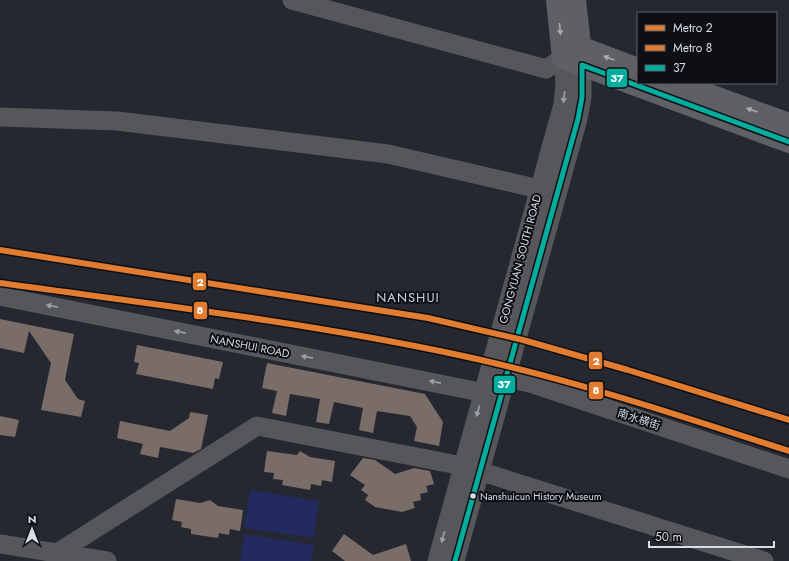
<svg xmlns="http://www.w3.org/2000/svg" width="789" height="561" font-family="Jost,'Noto Sans SC',sans-serif">
  <style>
    .green { fill: #222a60 }
    .building { fill: #7a6d68 }
    .lines { fill: none; stroke-linecap: round; stroke-linejoin: round }
    .minor { stroke: #55575a; stroke-width: 19 }
    .major { stroke: #5f6065; stroke-width: 22 }
    .bus-1-casing { stroke: #0d0f15; stroke-width: 8 }
    .bus-1 { stroke: #01ad9c; stroke-width: 5 }
    .metro-1-casing { stroke: #0d0f15; stroke-width: 9 }
    .metro-2-casing { stroke: #0d0f15; stroke-width: 9 }
    .metro-1 { stroke: #e27c30; stroke-width: 6 }
    .metro-2 { stroke: #e27c30; stroke-width: 6 }
    .oneway { fill: #a8aab2 }
    .oneway2 { fill: #9ea0a7 }
    .bus-dot { fill: #d9dce6; stroke: #0d0f15; stroke-width: 1.5 }
    .labels { text-anchor: middle; dominant-baseline: central; stroke-width: 4; stroke-linejoin: round; paint-order: stroke }
    .bus-label { font-size: 10px; fill: #d9dce6; stroke: #0d0f15; text-anchor: start }
    .street-label { font-size: 11px; fill: #d9dce6; stroke: #0d0f15 }
    .quarter-label { font-size: 13px; letter-spacing: 1px; fill: #cdd2e7; stroke: #0d0f15 }
    .line-badge { stroke: #0d0f15; stroke-width: 1.5 }
    .badge-label { font-size: 11px; text-anchor: middle; font-weight: bold; fill: #fff }
  </style>
  <rect width="100%" height="100%" fill="#252830"/>
  <path class="green" d="M250 490 319 501 314 538 244 528Z
    M244 534 314 545 311 561H240Z"/>
  <path class="building" d="M0 319 74 334 65 380 78 399 85 401 81 417 41 410 51 363 29 331 24 353 0 348Z
    M137 345 223 362 219 379 215 378 213 389 136 374 139 363 134 362Z
    M267 363 425 394 443 422 439 446 414 441 417 427 410 416 377 411 373 433 359 430 363 408 334 402 329 424 316 422 320 399 290 394 286 416 272 413 277 391 262 388Z
    M190 412 208 415 201 449 193 453 160 447 158 458 140 454 143 444 117 438 120 421 170 431 189 418Z
    M0 416 19 420 15 437 0 435Z
    M267 451 297 455 300 451 310 457 335 461 332 482 322 480 321 486 311 484 310 490 282 485 283 480 273 479 274 473 264 472Z
    M363 458 375 460 395 474 414 468 430 471 434 484 426 486 428 492 420 494 421 500 413 502 415 508 402 512 375 507 365 500 368 495 361 490 365 485 350 475Z
    M176 499 200 503 210 500 218 506 243 510 240 531 230 529 229 535 219 533 218 538 191 534V529L181 527 182 522 172 520Z
    M344 534 373 555 406 544 411 561H345L332 551Z"/>
  <g class="lines">
    <path class="minor" d="M292 0 546 69 563 58 565 83 563 104 437 561
      M0 117 117 121 388 154 539 189
      M0 296 495 395
      M494 374 533 384 789 469
      M0 544 107 561
      M57 553 257 426 463 466 764 561
      M455 561 578 119 582 97V65"/>
    <path class="major" d="M557 0 563 58
      M575 0 582 62
      M563 58 789 142
      M563 58 567 53 580 47 638 69
      M677 83 789 124"/>
    <defs>
      <path id="bus-1" d="M455 561 578 119 582 97V65L789 142"/>
    </defs>
    <use href="#bus-1" class="bus-1-casing"/>
    <use href="#bus-1" class="bus-1"/>
    <defs>
      <path id="metro-1" d="M0 250 428 318 523 340 628 370 789 420"/>
      <path id="metro-2" d="M0 283C151 304 304 322 454 354 568 378 678 415 789 451"/>
    </defs>
    <use href="#metro-1" class="metro-1-casing"/>
    <use href="#metro-2" class="metro-2-casing"/>
    <use href="#metro-1" class="metro-1"/>
    <use href="#metro-2" class="metro-2"/>
  </g>
  <defs><path id="oneway-solid" d="M-6-.8H1V-3.2L6.5 0L1 3.2V.8H-6Z"/></defs>
  <g class="oneway">
    <use href="#oneway-solid" transform="translate(560 29) rotate(85)"/>
    <use href="#oneway-solid" transform="translate(609 58) rotate(-160)"/>
    <use href="#oneway-solid" transform="translate(752 110) rotate(-160)"/>
  </g>
  <g class="oneway2">
    <use href="#oneway-solid" transform="translate(564 97) rotate(98)"/>
    <use href="#oneway-solid" transform="translate(52 306) rotate(-169)"/>
    <use href="#oneway-solid" transform="translate(180 332) rotate(-169)"/>
    <use href="#oneway-solid" transform="translate(307 357) rotate(-169)"/>
    <use href="#oneway-solid" transform="translate(435 382) rotate(-169)"/>
    <use href="#oneway-solid" transform="translate(478 411) rotate(106)"/>
    <use href="#oneway-solid" transform="translate(443 537) rotate(105)"/>
  </g>
  <circle class="bus-dot" cx="473" cy="496" r="3.5"/>
  <g class="labels">
    <g class="bus-label">
      <text x="480" y="496">Nanshuicun History Museum</text>
    </g>
    <g class="street-label">
      <text transform="translate(520 259) rotate(-75)">GONGYUAN SOUTH ROAD</text>
      <text transform="translate(250 346) rotate(11)">NANSHUI ROAD</text>
      <text transform="translate(639 419) rotate(18)">南水横街</text>
    </g>
    <g class="quarter-label">
      <text x="408" y="297">NANSHUI</text>
    </g>
  </g>
  <g class="line-badge">
    <rect x="606" y="68" width="22" height="20" rx="4" fill="#01ad9c"/>
    <rect x="192" y="272" width="15" height="19" rx="4" fill="#e27c30"/>
    <rect x="193" y="301" width="15" height="19" rx="4" fill="#e27c30"/>
    <rect x="588" y="351" width="15" height="19" rx="4" fill="#e27c30"/>
    <rect x="493" y="375" width="23" height="19" rx="4" fill="#01ad9c"/>
    <rect x="588" y="381" width="16" height="19" rx="4" fill="#e27c30"/>
  </g>
  <g class="badge-label">
    <text x="617" y="82">37</text>
    <text x="200" y="286">2</text>
    <text x="200" y="314">8</text>
    <text x="596" y="365">2</text>
    <text x="504" y="388">37</text>
    <text x="596" y="394">8</text>
  </g>
  <rect x="637" y="12" width="140" height="72" fill="#0d0f15" stroke="#5f6169"/>
  <rect x="645" y="25" width="20" height="6" fill="#e27c30" stroke="#5f6169"/>
  <text x="673" y="32" font-size="12" fill="#d9dce6">Metro 2</text>
  <rect x="645" y="45" width="20" height="6" fill="#e27c30" stroke="#5f6169"/>
  <text x="673" y="52" font-size="12" fill="#d9dce6">Metro 8</text>
  <rect x="645" y="65" width="20" height="6" fill="#01ad9c" stroke="#5f6169"/>
  <text x="673" y="72" font-size="12" fill="#d9dce6">37</text>
  <g transform="translate(32 529)" stroke="#0d0f15" stroke-width="3" paint-order="stroke">
  <path d="M0-3L7 15L0 10L-7 15Z" fill="#d9dce6"/>
  <text y="-6" font-size="11" font-weight="bold" text-anchor="middle" fill="#d9dce6">N</text>
  </g>
  <path d="M649 541v6h125v-6" fill="none" stroke="#d9dce6" stroke-width="2"/>
  <text x="655" y="541" font-size="12" fill="#d9dce6" stroke="#0d0f15" stroke-width="3" paint-order="stroke">50 m</text>
</svg>
